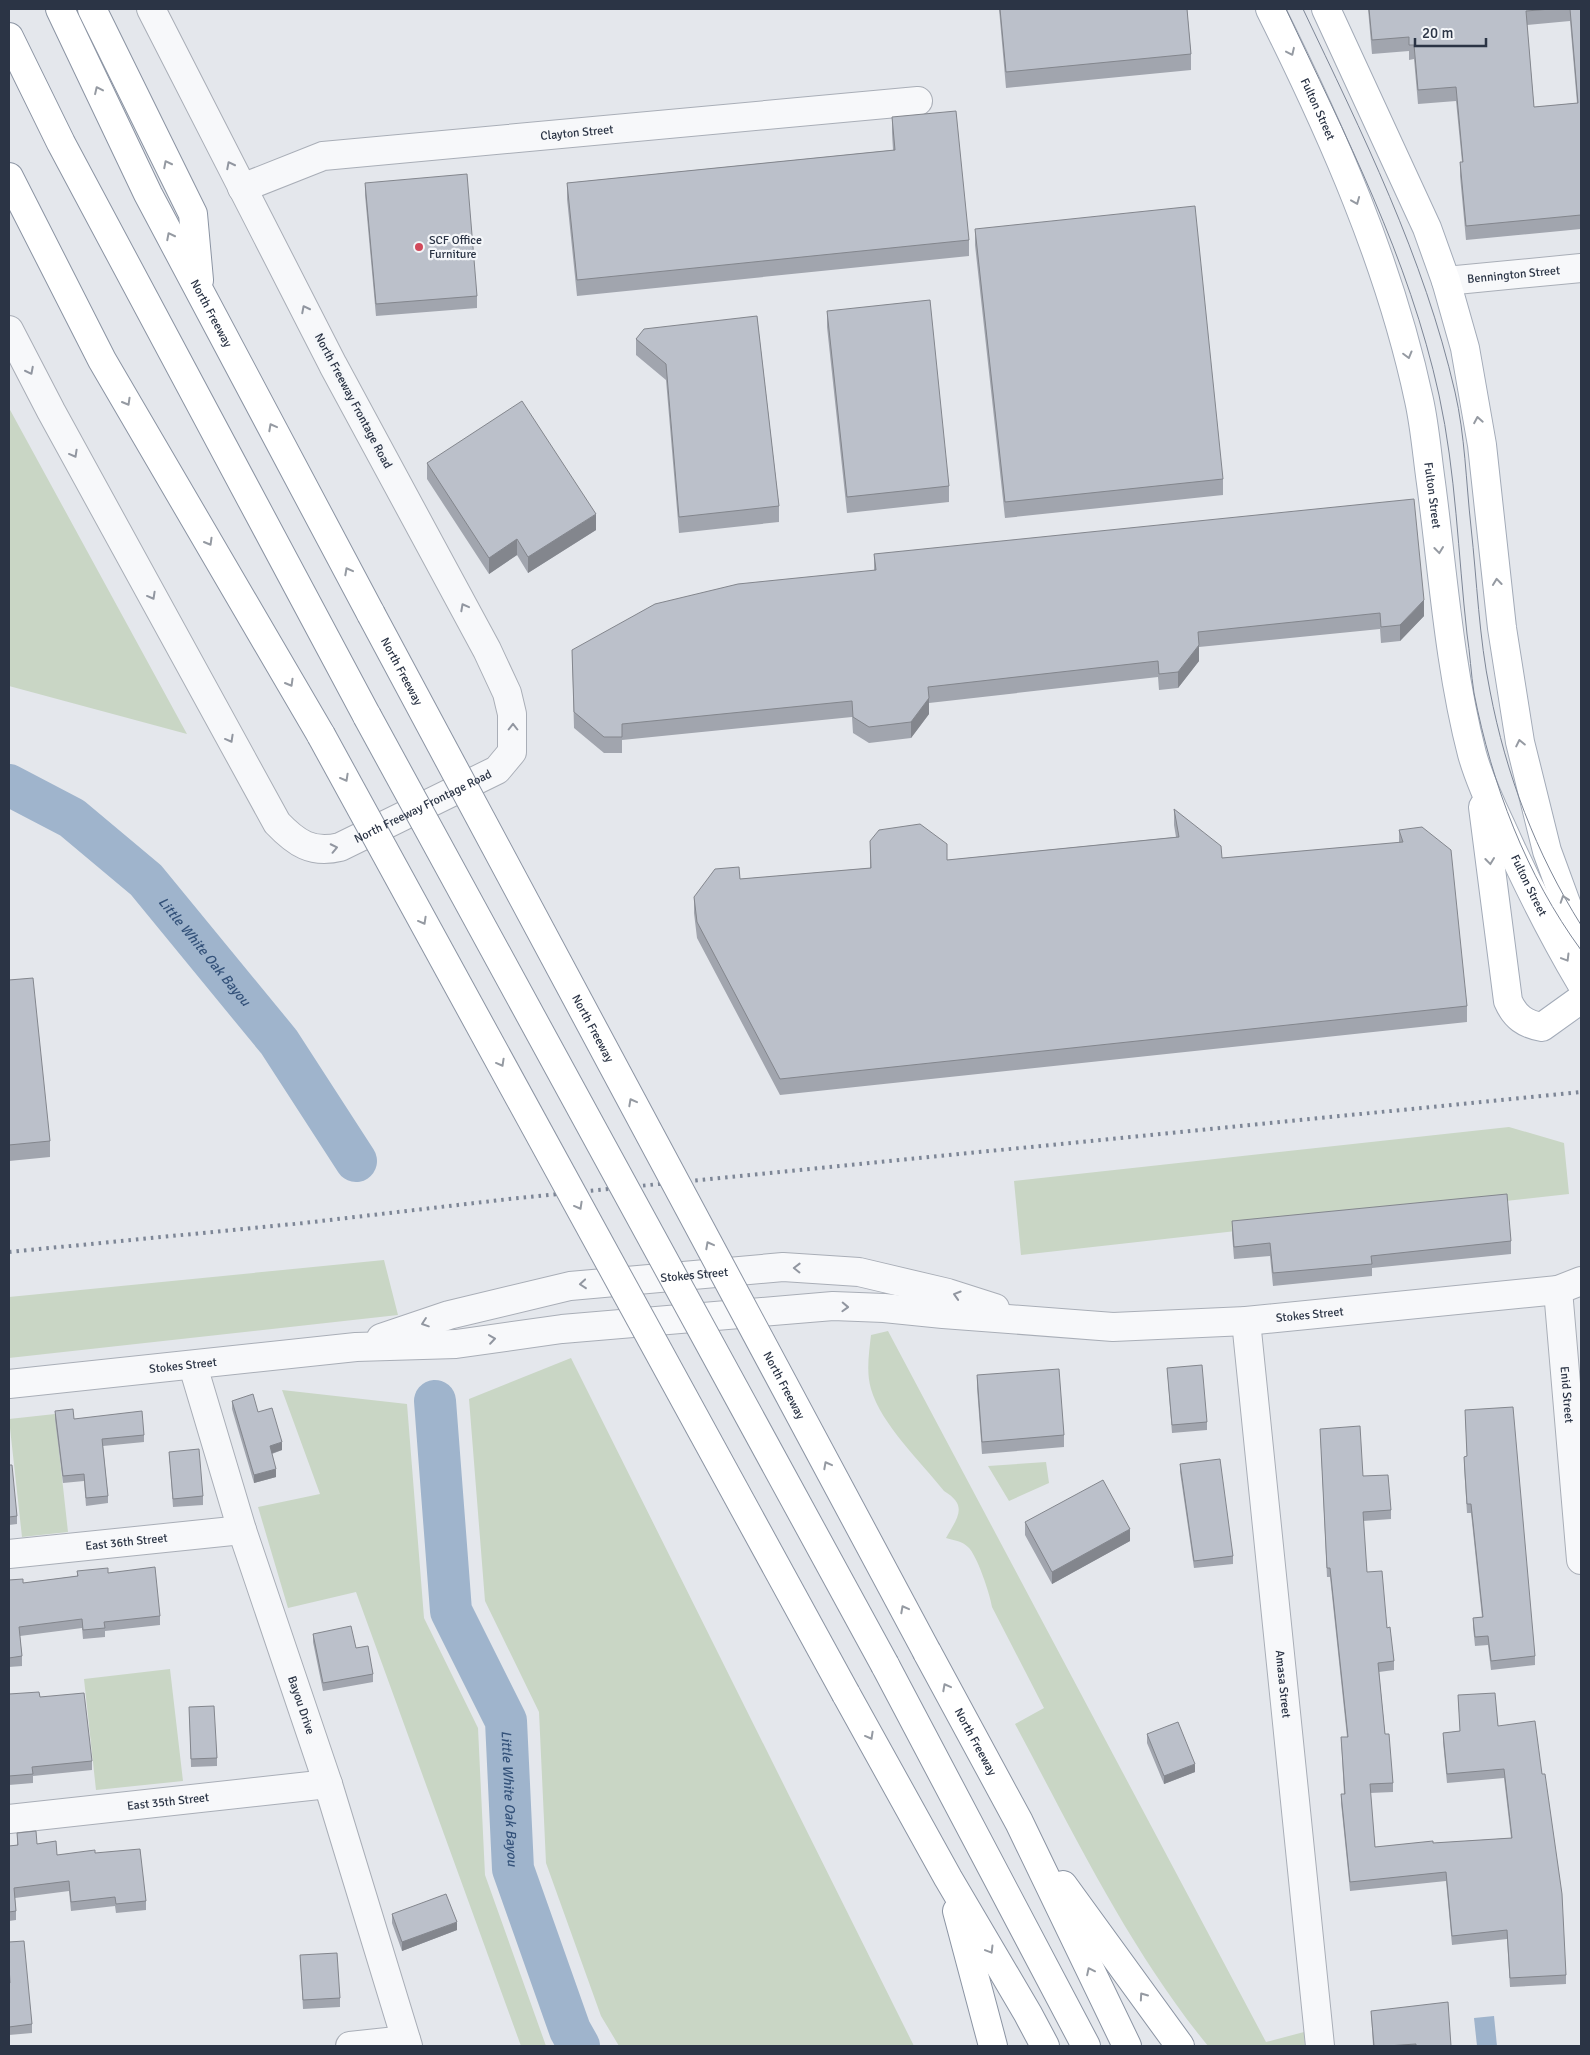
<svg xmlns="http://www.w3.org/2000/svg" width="1590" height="2055" font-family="Signika,sans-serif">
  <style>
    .green { fill: #c9d6c5 }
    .water { fill: #9fb4cc }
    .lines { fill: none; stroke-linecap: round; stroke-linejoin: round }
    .river { stroke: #9fb4cc; stroke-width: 42 }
    .minor-casing { stroke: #a9aeb7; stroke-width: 30 }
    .major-casing { stroke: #a3abb8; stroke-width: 30 }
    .highway-casing { stroke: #8b94a3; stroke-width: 30 }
    .minor { stroke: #f7f8fa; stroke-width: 28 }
    .major { stroke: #fff; stroke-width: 28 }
    .highway { stroke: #fff; stroke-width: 28 }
    .tram { stroke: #7d8696; stroke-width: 1 }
    .rail { stroke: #7d8696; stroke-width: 4; stroke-dasharray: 2.5 5; stroke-linecap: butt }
    .highway-bridge-casing { stroke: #8b94a3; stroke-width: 30; stroke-linecap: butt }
    .highway-bridge { stroke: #fff; stroke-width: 28 }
    .wall { fill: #a1a5ae; fill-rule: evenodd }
    .shaded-wall { fill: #83868d }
    .building { fill: #bbc0ca; stroke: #83868d }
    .oneway { stroke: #959aa2 }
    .oneway2 { stroke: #9196a0 }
    .poi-dot { fill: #d1495b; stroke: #f4f6f9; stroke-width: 2 }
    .labels { text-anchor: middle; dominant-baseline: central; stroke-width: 4.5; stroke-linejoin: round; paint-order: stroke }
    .street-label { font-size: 12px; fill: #2b3445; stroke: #f4f6f9 }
    .poi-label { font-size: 12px; fill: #2b3445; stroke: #f4f6f9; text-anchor: start }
    .water-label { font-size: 14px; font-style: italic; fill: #34527a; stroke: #f4f6f9 }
  </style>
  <rect width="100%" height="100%" fill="#e4e7ec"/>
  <path class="green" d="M9 408 187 734 9 686Z
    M1509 1127 1564 1143 1569 1194 1021 1255 1014 1181Z
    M384 1260 398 1315 9 1358V1297Z
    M888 1331 1266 2042 1304 2032 1305 2046H1208C1129 1949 1074 1834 1015 1724L1044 1708 992 1607C990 1594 977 1555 968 1547 962 1541 953 1540 946 1538 957 1518 969 1506 944 1491 921 1462 881 1424 871 1389 866 1372 869 1353 871 1335Z
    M571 1358 914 2046H619L601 2016 546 1863 539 1712 485 1601 469 1399Z
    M282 1390 407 1404 424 1618 478 1728 485 1875 546 2046H521L356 1592 288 1608 258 1507 320 1494Z
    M55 1414 68 1532 22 1537 9 1419Z
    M1046 1462 1049 1483 1009 1501 988 1466Z
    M170 1669 183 1781 96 1790 84 1679Z"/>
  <path class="water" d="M1494 2016 1497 2046H1477L1474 2018Z"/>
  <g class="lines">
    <g class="river">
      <path id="s1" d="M9 785 72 818 146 880 279 1042 356 1161"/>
      <path id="s2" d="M435 1401 451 1611 506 1721 513 1869 570 2030 579 2046"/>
    </g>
    <defs>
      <g id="minor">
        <path id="s3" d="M242 188 323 156 918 101"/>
        <path id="s4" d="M1446 281 1581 268"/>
        <path id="s5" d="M9 330 51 411 277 823C296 843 312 854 340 847L497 770 512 752V714L507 693 487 650 333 365 151 9"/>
        <path id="s6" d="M1558 1290 1581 1560"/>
        <path id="s7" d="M1246 1321 1320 2046"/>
        <path id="s8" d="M381 1338 449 1315 570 1286 783 1267 859 1272 948 1293 995 1308"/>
        <path id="s9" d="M193 1366 242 1530 328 1784 408 2046"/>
        <path id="s10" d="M9 1384 356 1347 456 1344 562 1329 833 1306 884 1308 943 1314 1113 1327 1246 1321 1558 1290 1581 1281"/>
        <path id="s11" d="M9 1554 242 1530"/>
        <path id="s12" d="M9 1819 328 1784"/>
        <path d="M350 2046 406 2040"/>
      </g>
      <g id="major">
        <path id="s13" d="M1270 9C1332 133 1390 264 1419 400 1425 427 1427 455 1431 483 1443 573 1449 665 1472 754 1479 779 1490 803 1501 826 1525 880 1551 932 1581 983"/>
        <path d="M1326 9 1427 228 1446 281 1465 348 1482 445 1502 628 1520 742 1547 851 1581 944"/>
        <path d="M1483 807 1508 1001C1515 1017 1525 1024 1542 1027L1581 999"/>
      </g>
      <g id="highway">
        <path id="s14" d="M60 9 148 194 371 614"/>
        <path d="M92 9 193 214 199 280"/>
        <path d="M9 37 61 143 367 716"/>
        <path d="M9 177 102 360 321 735"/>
        <path id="s15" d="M927 1652 1019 1822 1127 2046"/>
        <path d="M885 1665 1086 2046"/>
        <path d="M846 1694 948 1878 1028 2014 1045 2046"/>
        <path d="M1063 1885 1180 2046"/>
        <path d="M957 1911 993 2046"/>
      </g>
    </defs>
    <use href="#minor" class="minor-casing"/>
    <use href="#major" class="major-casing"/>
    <use href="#highway" class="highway-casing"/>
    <use href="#minor" class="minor"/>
    <use href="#major" class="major"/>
    <use href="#highway" class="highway"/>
    <path class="tram" d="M1286 9C1345 135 1409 258 1439 395 1456 473 1458 554 1467 634 1470 653 1471 674 1474 693 1492 785 1526 875 1581 950
      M1303 9C1362 133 1424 257 1455 392 1465 435 1466 482 1471 527 1477 581 1479 638 1490 691 1506 775 1536 853 1581 925"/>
    <path class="rail" d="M9 1252 304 1223 509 1199 1581 1092"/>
    <defs>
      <g id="highway-bridge">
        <path id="s16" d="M371 614 927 1652"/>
        <path d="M367 716 885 1665"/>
        <path d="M321 735 846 1694"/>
      </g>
    </defs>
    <use href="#highway-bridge" class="highway-bridge-casing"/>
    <use href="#highway-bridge" class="highway-bridge"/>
  </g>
  <path class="wall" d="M999 9H1187L1191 54V70L1006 88Z
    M1368 9H1581V229L1466 240 1460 176V162H1462L1456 101 1418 104 1414 59 1409 60V51L1372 54ZM1570 21 1577 103 1534 107 1527 25Z
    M892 117 969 240V256L577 296 567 199V183L893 150 892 133Z
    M365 183 477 296V308L376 316 365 195Z
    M975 229 1223 479V495L1005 518 975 245Z
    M827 311 949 486V502L847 513 827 327Z
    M757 316 779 506V522L679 533 666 380 636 355V339Z
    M427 463 596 530 528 573 517 555 489 574 427 479Z
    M874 554 1424 616 1400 641 1381 643 1380 629 1199 647V661L1178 688 1159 690 1158 677 929 703V714L911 738 869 743 853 733 852 717 622 740V753H604L574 728 572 650 874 570Z
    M1174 809 1222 858 1399 843V830L1467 1006V1022L780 1095 697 938 694 913V897L740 879 870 868V841L947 860 1176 837 1174 825Z
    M9 980 50 1141V1157L9 1161Z
    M1232 1221 1511 1241V1254L1372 1268V1276L1273 1286 1270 1256 1234 1259 1232 1234Z
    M1167 1368 1207 1422V1430L1172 1433Z
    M977 1375 1064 1435V1447L982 1454 977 1388Z
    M232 1401 258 1412 282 1450 272 1454 276 1477 254 1483 232 1409Z
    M1465 1410 1535 1656V1665L1491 1670 1488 1645 1475 1646 1473 1627V1618L1482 1617 1471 1513H1467L1464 1466V1457L1467 1456Z
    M55 1411 74 1419 144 1435V1442L103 1446 108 1496V1503L86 1506 84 1481 63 1483 55 1419Z
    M1320 1429 1363 1476 1391 1510V1519L1363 1521 1367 1572 1387 1628 1394 1661V1670L1379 1672 1385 1734 1393 1783V1792L1370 1793 1375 1847 1511 1838 1504 1778 1447 1783 1443 1742V1733L1460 1731 1458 1695 1498 1726 1566 1975V1984L1510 1987 1507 1939 1452 1945 1446 1881 1350 1891 1341 1803V1794H1344L1341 1737H1347L1330 1577H1327Z
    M169 1452 203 1496V1505L173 1507Z
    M1180 1464 1233 1556V1564L1194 1568 1180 1472Z
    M9 1465 17 1516V1524L9 1525Z
    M1025 1522 1130 1541 1052 1584 1025 1535Z
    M77 1571 108 1573 160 1616V1625L105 1631V1637L83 1639 82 1628 20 1636 22 1656V1666L9 1667V1580L23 1583 77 1576Z
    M313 1634 356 1648 373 1674V1682L323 1691 313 1642Z
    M9 1694 40 1697 92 1761V1770L33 1776V1783L9 1785Z
    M189 1707 217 1758V1766L191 1767Z
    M1147 1734 1195 1772 1164 1784 1147 1743Z
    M17 1833 57 1855 95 1853 146 1901V1910L116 1913 115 1906 71 1911 69 1891 15 1898 16 1911V1920L9 1921V1846L17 1845Z
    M392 1914 457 1930 402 1951 392 1923Z
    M9 1942 32 2024V2033L9 2035V1983H10L9 1974Z
    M300 1955 340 1998V2007L303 2009Z
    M1371 2011 1451 2046H1373Z"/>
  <path class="shaded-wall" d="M596 514V530L528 573V557Z
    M517 539V555L489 574V558Z
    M1424 600V616L1400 641V625Z
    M1199 645V661L1178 688V672Z
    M929 698V714L911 738V722Z
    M282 1442V1450L270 1454V1446Z
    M276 1469V1477L254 1483V1475Z
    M1130 1529V1541L1052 1584V1572Z
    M1195 1764V1772L1164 1784V1776Z
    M457 1922V1930L402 1951V1942Z"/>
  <path class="building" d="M1000 9H1187L1191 54 1006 72Z
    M1369 9H1551L1526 11 1534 107 1578 103 1570 9H1581V215L1466 226 1460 162H1463L1456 87 1418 90 1414 45H1409V37L1372 40Z
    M956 111 969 240 577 280 567 183 895 150 892 117Z
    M467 174 477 296 376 304 365 183Z
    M1195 206 1223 479 1005 502 975 229Z
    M930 300 949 486 847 497 827 311Z
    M757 316 779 506 679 517 666 364 636 339 644 329Z
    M522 401 596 514 528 557 517 539 489 558 427 463Z
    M1414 499 1424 600 1400 625 1381 627 1380 613 1198 632 1199 645 1178 672 1159 674 1158 661 928 687 929 698 911 722 869 727 853 717 852 701 622 724V737H604L574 712 572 650 655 604 738 584 876 570 874 554Z
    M1174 809 1221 846 1222 858 1403 842 1399 830 1422 827 1451 850 1467 1006 780 1079 697 922 694 897 715 869 739 867 740 879 871 868 870 841 879 830 920 824 947 844V860L1179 837Z
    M33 978 50 1141 9 1145V980Z
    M1507 1194 1511 1241 1371 1256 1372 1264 1273 1273 1270 1243 1234 1247 1232 1221Z
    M1202 1365 1207 1422 1172 1425 1167 1368Z
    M1059 1369 1064 1435 982 1442 977 1375Z
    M253 1394 258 1412 272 1408 282 1442 270 1446 276 1469 254 1475 232 1401Z
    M1513 1407 1535 1656 1491 1661 1488 1636 1475 1637 1473 1618 1483 1617 1471 1504H1467L1464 1457 1467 1456 1465 1410Z
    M73 1409 74 1419 142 1411 144 1435 102 1439 108 1496 86 1498 84 1474 63 1476 55 1411Z
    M1360 1426 1363 1476 1388 1475 1391 1510 1363 1512 1367 1572 1382 1571 1387 1628 1390 1627 1394 1661 1378 1663 1385 1734H1389L1393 1783 1370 1784 1375 1847 1433 1841V1843L1512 1838 1504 1769 1447 1774 1443 1733 1460 1731 1458 1695 1495 1693 1498 1726 1535 1721 1542 1774H1545L1562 1894 1566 1975 1510 1978 1507 1930 1452 1936 1446 1872 1350 1882 1341 1794H1345L1341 1737H1348L1330 1568H1327L1320 1429Z
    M199 1449 203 1496 173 1499 169 1452Z
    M1220 1459 1233 1556 1194 1561 1180 1464Z
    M9 1465H12L17 1516 9 1517Z
    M1103 1480 1130 1529 1052 1572 1025 1522Z
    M155 1567 160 1616 104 1622 105 1628 83 1630 82 1619 19 1627 22 1656 9 1658V1580L23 1579V1583L78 1576 77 1571 108 1568V1573Z
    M351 1626 356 1648 368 1646 373 1674 323 1683 313 1634Z
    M39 1692 40 1697 84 1693 92 1761 32 1767 33 1774 9 1776V1694Z
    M214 1706 217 1758 191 1759 189 1707Z
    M1178 1722 1195 1764 1164 1776 1147 1734Z
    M36 1831 37 1844 56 1841 57 1855 95 1850V1853L140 1849 146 1901 116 1904 115 1897 71 1902 69 1881 14 1888 16 1911 9 1912V1846L18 1845 17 1833Z
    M446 1894 457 1922 402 1942 392 1914Z
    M24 1941 32 2024 9 2027V1983H10L9 1966V1942Z
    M337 1953 340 1998 303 2000 300 1955Z
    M1448 2002 1451 2046H1416V2044L1387 2046H1374L1371 2011Z"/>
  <defs><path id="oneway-chevron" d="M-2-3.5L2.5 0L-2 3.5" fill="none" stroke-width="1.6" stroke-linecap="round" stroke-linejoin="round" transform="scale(1.25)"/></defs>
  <g class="oneway">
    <use href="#oneway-chevron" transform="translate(1291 52) rotate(65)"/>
    <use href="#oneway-chevron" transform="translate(98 90) rotate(-115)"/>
    <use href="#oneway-chevron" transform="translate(167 164) rotate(-117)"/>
    <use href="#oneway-chevron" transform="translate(1356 201) rotate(68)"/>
    <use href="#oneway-chevron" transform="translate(170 236) rotate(-117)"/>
    <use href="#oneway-chevron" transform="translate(1408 355) rotate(75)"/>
    <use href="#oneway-chevron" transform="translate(127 402) rotate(60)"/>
    <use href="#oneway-chevron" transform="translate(1478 420) rotate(-100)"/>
    <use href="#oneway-chevron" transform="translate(272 427) rotate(-118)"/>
    <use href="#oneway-chevron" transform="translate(209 542) rotate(60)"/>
    <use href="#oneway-chevron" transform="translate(1439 550) rotate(83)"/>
    <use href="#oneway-chevron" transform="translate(348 571) rotate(-118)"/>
    <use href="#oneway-chevron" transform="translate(1497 582) rotate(-96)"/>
    <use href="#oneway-chevron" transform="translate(290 683) rotate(60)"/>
    <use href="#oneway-chevron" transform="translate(1520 743) rotate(-102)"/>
    <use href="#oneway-chevron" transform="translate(345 778) rotate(61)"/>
    <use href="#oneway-chevron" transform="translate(1490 861) rotate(83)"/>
    <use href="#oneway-chevron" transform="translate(1564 899) rotate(-109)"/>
    <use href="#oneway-chevron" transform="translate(423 921) rotate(61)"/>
    <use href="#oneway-chevron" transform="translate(1566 958) rotate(59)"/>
    <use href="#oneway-chevron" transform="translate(501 1063) rotate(61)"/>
    <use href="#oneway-chevron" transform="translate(632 1102) rotate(-118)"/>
    <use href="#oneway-chevron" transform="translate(579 1206) rotate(61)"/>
    <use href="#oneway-chevron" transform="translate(709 1245) rotate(-118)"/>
    <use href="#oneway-chevron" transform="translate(827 1465) rotate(-118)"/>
    <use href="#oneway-chevron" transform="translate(904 1609) rotate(-118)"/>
    <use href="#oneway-chevron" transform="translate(946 1687) rotate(-118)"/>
    <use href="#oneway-chevron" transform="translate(870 1736) rotate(61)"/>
    <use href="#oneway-chevron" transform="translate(990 1950) rotate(59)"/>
    <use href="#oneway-chevron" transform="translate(1090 1971) rotate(-116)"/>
    <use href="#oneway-chevron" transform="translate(1143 1996) rotate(-125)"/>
  </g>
  <g class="oneway2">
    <use href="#oneway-chevron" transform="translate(230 165) rotate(-117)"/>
    <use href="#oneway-chevron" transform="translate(305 309) rotate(-117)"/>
    <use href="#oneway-chevron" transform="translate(30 371) rotate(63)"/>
    <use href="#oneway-chevron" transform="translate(74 454) rotate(61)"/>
    <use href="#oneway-chevron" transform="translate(152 596) rotate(61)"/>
    <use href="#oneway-chevron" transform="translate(464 607) rotate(-118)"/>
    <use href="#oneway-chevron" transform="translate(513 727) rotate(-90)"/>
    <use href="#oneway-chevron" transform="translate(230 739) rotate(61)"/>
    <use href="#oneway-chevron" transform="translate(334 848) rotate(-12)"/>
    <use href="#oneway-chevron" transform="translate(797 1268) rotate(-179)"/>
    <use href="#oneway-chevron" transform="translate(583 1284) rotate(175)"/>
    <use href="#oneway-chevron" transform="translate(957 1295) rotate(-163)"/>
    <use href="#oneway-chevron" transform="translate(845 1307) rotate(2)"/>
    <use href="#oneway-chevron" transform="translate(425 1323) rotate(161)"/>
    <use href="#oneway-chevron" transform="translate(492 1339) rotate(-8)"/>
  </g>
  <circle class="poi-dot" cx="419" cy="247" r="5"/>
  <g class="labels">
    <g class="street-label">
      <text stroke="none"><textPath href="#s13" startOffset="111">Fulton Street</textPath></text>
      <text stroke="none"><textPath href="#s3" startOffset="342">Clayton Street</textPath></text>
      <text stroke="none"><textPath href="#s4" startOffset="68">Bennington Street</textPath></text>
      <text stroke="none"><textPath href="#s14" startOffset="340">North Freeway</textPath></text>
      <text transform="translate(353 401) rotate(62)">North Freeway Frontage Road</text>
      <text stroke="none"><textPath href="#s13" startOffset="516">Fulton Street</textPath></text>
      <text stroke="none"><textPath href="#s16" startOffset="65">North Freeway</textPath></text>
      <text stroke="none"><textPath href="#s5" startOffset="725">North Freeway Frontage Road</textPath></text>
      <text stroke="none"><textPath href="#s13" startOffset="921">Fulton Street</textPath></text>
      <text stroke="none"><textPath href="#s16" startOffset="470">North Freeway</textPath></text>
      <text stroke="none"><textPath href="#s8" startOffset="321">Stokes Street</textPath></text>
      <text stroke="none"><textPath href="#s10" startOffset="1306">Stokes Street</textPath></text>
      <text stroke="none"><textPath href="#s10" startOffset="175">Stokes Street</textPath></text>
      <text stroke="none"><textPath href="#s16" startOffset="875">North Freeway</textPath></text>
      <text stroke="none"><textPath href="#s6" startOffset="105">Enid Street</textPath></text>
      <text stroke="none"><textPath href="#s11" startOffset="118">East 36th Street</textPath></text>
      <text stroke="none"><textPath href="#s7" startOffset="365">Amasa Street</textPath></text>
      <text stroke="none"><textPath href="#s9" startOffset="356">Bayou Drive</textPath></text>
      <text stroke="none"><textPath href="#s15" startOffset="102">North Freeway</textPath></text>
      <text stroke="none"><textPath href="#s12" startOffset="160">East 35th Street</textPath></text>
    </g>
    <g class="poi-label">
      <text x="429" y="240">SCF Office<tspan x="429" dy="14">Furniture</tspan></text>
    </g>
    <g class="water-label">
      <text stroke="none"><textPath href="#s1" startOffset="260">Little White Oak Bayou</textPath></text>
      <text stroke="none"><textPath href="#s2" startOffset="411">Little White Oak Bayou</textPath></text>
    </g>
  </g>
  <rect width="1590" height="2055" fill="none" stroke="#2b3445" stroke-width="20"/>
  <path d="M1415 38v8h71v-8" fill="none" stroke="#2b3445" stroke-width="2.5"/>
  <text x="1422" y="38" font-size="15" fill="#2b3445" stroke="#f4f6f9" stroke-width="4" paint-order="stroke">20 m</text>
</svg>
